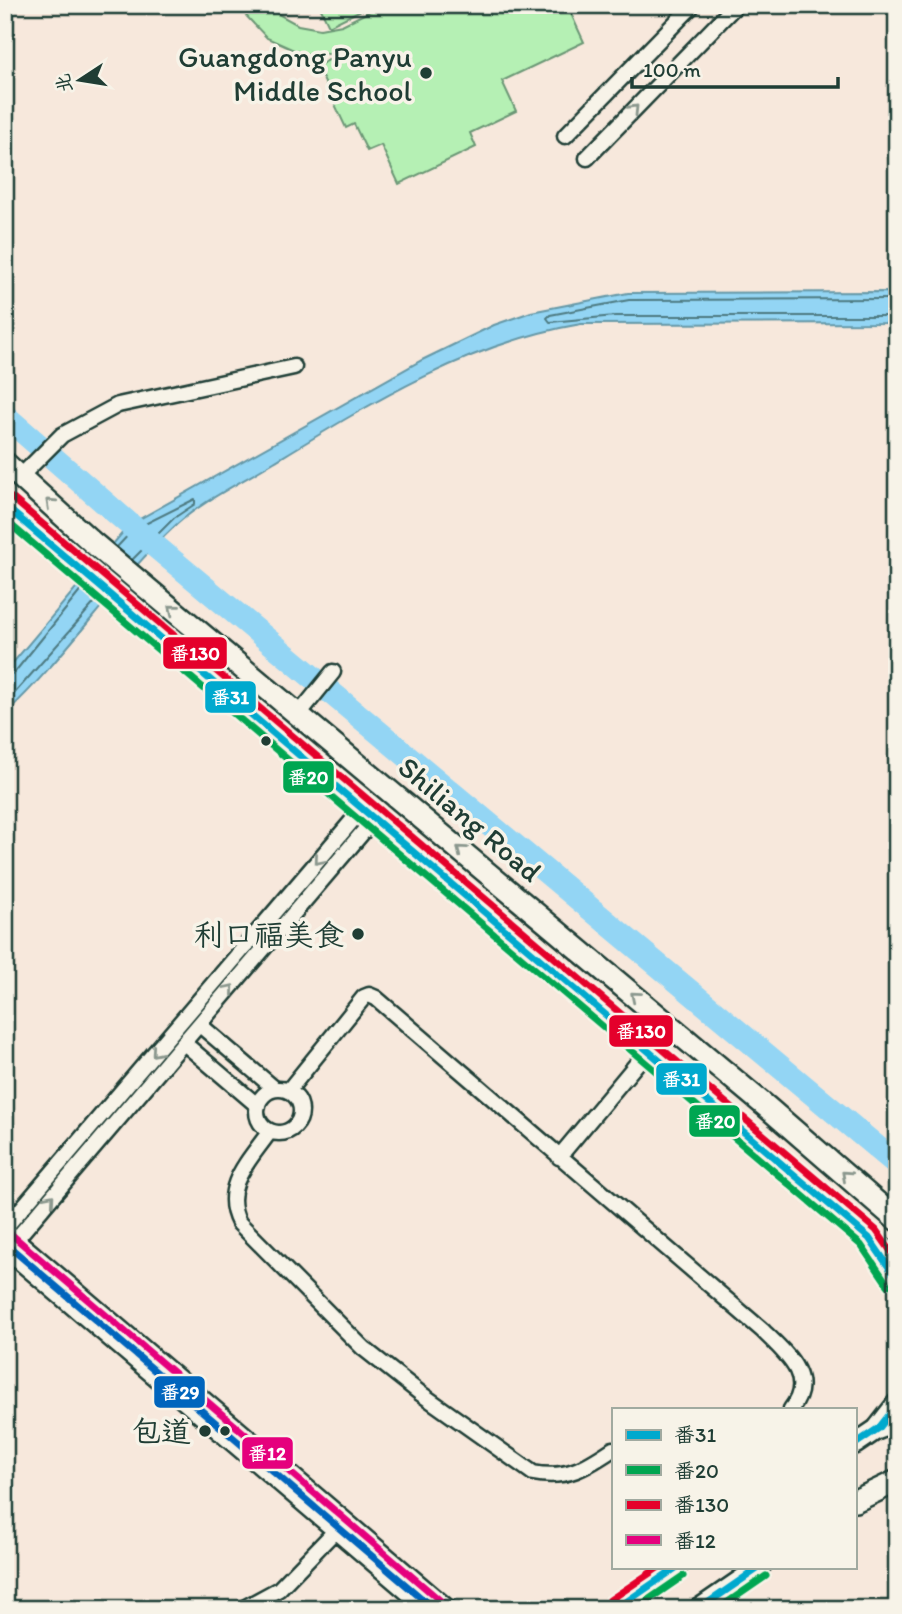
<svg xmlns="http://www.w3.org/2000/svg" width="902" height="1614" font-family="Itim,'LXGW WenKai TC',sans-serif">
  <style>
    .green { fill: #b5f0b4; stroke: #6a9674; stroke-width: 2 }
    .water { fill: #93d5f4; stroke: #6598a7; stroke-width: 2 }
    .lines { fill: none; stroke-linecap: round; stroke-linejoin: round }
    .shore { stroke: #4d7a81; stroke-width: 2 }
    .river { stroke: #93d5f4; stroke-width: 24 }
    .minor-casing { stroke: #1f3d34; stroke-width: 19 }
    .major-casing { stroke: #1f3d34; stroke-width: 24 }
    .highway-casing { stroke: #1f3d34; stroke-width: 26 }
    .minor { stroke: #f7f3e8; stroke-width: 14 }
    .major { stroke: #f7f3e8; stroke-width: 19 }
    .highway { stroke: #f7f3e8; stroke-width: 21 }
    .bus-1-casing { stroke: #f7f3e8; stroke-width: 12 }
    .bus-2-casing { stroke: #f7f3e8; stroke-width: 12 }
    .bus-3-casing { stroke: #f7f3e8; stroke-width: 12 }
    .bus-4-casing { stroke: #f7f3e8; stroke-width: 12 }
    .bus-5-casing { stroke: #f7f3e8; stroke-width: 12 }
    .bus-1 { stroke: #00a9ce; stroke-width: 7 }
    .bus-2 { stroke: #00a651; stroke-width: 7 }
    .bus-3 { stroke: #e4002b; stroke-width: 7 }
    .bus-4 { stroke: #e5007d; stroke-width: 7 }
    .bus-5 { stroke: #0065bd; stroke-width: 7 }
    .oneway { stroke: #8b988e }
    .poi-dot { fill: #1f3d34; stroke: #f7f3e8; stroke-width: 2.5 }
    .labels { text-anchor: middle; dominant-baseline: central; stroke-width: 7; stroke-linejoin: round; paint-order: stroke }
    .poi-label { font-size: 30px; fill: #1f3d34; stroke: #f7f3e8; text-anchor: end }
    .street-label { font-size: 30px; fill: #1f3d34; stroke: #f7f3e8 }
    .line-badge { stroke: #f7f3e8; stroke-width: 2.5 }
    .badge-label { font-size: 19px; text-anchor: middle; font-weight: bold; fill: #fff }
  </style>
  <rect width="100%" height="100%" fill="#f7e8dc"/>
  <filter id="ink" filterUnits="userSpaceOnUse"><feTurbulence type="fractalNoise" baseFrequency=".0143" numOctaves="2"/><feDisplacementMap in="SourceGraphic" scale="14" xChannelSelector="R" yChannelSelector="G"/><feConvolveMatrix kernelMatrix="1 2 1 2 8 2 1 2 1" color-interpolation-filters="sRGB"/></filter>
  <g filter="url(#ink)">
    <path class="green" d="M236 5H269L278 14 298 25 320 29 342 25 382 5H567L584 42 502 81 516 111 470 133 476 147 399 184 381 145 367 151 354 124 346 128 317 66 342 53 305 55 267 38Z
      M319 5H371L329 26Z"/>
    <path class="water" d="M897 292V323L581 324C468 343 371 403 274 462 242 482 204 500 176 525 114 583 67 656 5 714V672L129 525 422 360 494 325 531 312 628 293Z"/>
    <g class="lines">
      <path class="shore" d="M897 299 629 300 550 315 547 318 550 322 615 316H897
        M117 547 133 530 195 499V504L174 518 132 560
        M5 676 14 673 82 589
        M5 704 96 601"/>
      <path class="river" d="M5 416 143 536 897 1164"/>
      <defs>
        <path id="minor" d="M565 136 693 5
          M587 158 736 5
          M21 476 62 435 118 405 294 367
          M299 714 333 672
          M200 1025 275 1089
          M184 1043 258 1106
          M257 1111a22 22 0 1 1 44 0a22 22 0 1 1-44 0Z
          M288 1091 364 997 369 995 376 998 762 1330C784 1352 817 1377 791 1409
          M270 1131C250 1160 220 1187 239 1223L363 1348 420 1393 533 1473C567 1480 586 1467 613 1449
          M559 1157 649 1049
          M5 1228 363 808
          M5 1229 450 1609
          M5 1250 426 1609
          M6 1251 375 818
          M242 1609 279 1589 335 1531"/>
        <path id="major" d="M855 1444 892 1419
          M616 1609 677 1567
          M699 1609 760 1567"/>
        <path id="highway" d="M5 463 93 543 768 1108 897 1220
          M5 506C299 762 601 1007 897 1261
          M878 1251 897 1279
          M879 1428 897 1405
          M855 1501 897 1481"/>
      </defs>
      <use href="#minor" class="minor-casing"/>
      <use href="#major" class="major-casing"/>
      <use href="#highway" class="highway-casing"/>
      <use href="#minor" class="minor"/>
      <use href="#major" class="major"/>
      <use href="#highway" class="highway"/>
      <defs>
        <path id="bus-1" d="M5 506 869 1238 897 1279
          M855 1444 879 1428 897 1405
          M616 1609 677 1567
          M699 1609 760 1567"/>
        <path id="bus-2" d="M5 520 861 1245 888 1285
          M635 1609 683 1576
          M718 1609 766 1576"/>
        <path id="bus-3" d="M12 498 876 1230 897 1260
          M610 1600 659 1567"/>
        <path id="bus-4" d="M5 1229 450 1609"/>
        <path id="bus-5" d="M5 1243 434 1609"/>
      </defs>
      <use href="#bus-1" class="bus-1-casing"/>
      <use href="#bus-2" class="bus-2-casing"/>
      <use href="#bus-3" class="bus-3-casing"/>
      <use href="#bus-4" class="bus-4-casing"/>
      <use href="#bus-5" class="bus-5-casing"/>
      <use href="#bus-1" class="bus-1"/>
      <use href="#bus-2" class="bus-2"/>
      <use href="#bus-3" class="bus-3"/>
      <use href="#bus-4" class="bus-4"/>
      <use href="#bus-5" class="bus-5"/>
    </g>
    <defs><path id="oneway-chevron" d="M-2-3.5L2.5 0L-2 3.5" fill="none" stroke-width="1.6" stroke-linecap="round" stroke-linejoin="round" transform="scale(1.75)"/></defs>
    <g class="oneway">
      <use href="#oneway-chevron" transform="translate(634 109) rotate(-46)"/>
      <use href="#oneway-chevron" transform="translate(50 503) rotate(-137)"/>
      <use href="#oneway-chevron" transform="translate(173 609) rotate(-141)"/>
      <use href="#oneway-chevron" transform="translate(461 850) rotate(-140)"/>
      <use href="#oneway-chevron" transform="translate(319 860) rotate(130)"/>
      <use href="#oneway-chevron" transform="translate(230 989) rotate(-50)"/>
      <use href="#oneway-chevron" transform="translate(635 996) rotate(-140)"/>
      <use href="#oneway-chevron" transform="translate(156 1052) rotate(131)"/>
      <use href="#oneway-chevron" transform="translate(846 1175) rotate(-138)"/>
      <use href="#oneway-chevron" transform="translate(50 1199) rotate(-49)"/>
    </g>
  </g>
  <g class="poi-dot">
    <circle cx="426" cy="73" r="7"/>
    <circle cx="266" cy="741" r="6"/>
    <circle cx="358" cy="934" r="7"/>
    <circle cx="205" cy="1431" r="7"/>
    <circle cx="225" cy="1431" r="6"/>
  </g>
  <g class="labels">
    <g class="poi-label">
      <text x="412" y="56">Guangdong Panyu<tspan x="412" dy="34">Middle School</tspan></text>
      <text x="344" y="934">利口福美食</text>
      <text x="191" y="1431">包道</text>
    </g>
    <g class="street-label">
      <text transform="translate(470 819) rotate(40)">Shiliang Road</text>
    </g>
  </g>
  <g class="line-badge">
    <rect x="162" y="636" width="66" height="34" rx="7" fill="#e4002b"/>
    <rect x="204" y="680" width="53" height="34" rx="7" fill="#00a9ce"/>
    <rect x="282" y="760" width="53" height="34" rx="7" fill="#00a651"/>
    <rect x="608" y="1014" width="66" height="34" rx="7" fill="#e4002b"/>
    <rect x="655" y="1062" width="53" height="34" rx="7" fill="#00a9ce"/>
    <rect x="688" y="1104" width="53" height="34" rx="7" fill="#00a651"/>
    <rect x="153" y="1375" width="53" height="34" rx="7" fill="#0065bd"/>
    <rect x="241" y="1436" width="53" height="34" rx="7" fill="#e5007d"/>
  </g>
  <g class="badge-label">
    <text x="195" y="660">番130</text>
    <text x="230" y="704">番31</text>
    <text x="308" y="784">番20</text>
    <text x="641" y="1038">番130</text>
    <text x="681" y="1086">番31</text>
    <text x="715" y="1128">番20</text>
    <text x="180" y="1399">番29</text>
    <text x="267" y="1460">番12</text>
  </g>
  <rect width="902" height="1614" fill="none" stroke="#f7f3e8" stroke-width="28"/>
  <rect x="14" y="14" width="874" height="1586" fill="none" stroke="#1f3d34" stroke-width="2.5" filter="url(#ink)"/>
  <rect x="612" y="1408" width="245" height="161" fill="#f7f3e8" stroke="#a1aaa0" stroke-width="2"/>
  <rect x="626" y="1430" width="35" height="10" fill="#00a9ce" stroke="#a1aaa0" stroke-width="2"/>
  <text x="674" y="1442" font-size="21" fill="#1f3d34">番31</text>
  <rect x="626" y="1465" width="35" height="10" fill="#00a651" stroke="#a1aaa0" stroke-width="2"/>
  <text x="674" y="1478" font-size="21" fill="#1f3d34">番20</text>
  <rect x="626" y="1500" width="35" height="10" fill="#e4002b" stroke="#a1aaa0" stroke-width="2"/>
  <text x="674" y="1512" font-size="21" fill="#1f3d34">番130</text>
  <rect x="626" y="1535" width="35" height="10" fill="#e5007d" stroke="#a1aaa0" stroke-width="2"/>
  <text x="674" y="1548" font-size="21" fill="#1f3d34">番12</text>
  <g transform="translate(80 80) rotate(258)" stroke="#f7f3e8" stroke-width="5" paint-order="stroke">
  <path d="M0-5L12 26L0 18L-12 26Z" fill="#1f3d34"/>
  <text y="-10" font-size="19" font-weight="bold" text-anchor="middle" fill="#1f3d34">北</text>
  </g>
  <path d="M632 77v10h206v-10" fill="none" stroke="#1f3d34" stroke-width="3.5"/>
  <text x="643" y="77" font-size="21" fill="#1f3d34" stroke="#f7f3e8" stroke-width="5" paint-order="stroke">100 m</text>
</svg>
